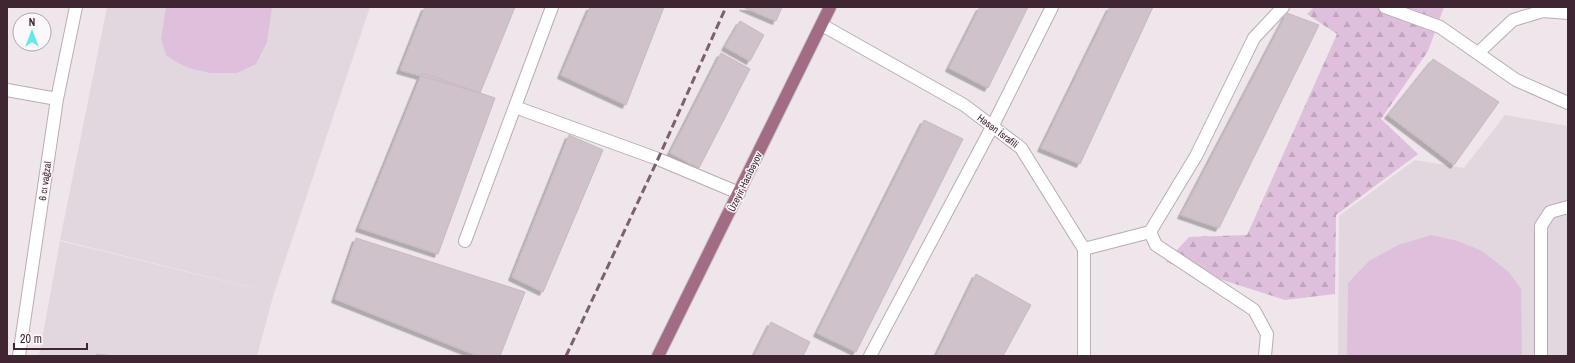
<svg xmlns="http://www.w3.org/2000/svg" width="1575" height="363" font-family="'Archivo Narrow',sans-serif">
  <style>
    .built { fill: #e2d7de }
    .green { fill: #dec0dc }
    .forest { fill: url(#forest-firs) }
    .building { fill: #cfc2ca; stroke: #c8b8c2; filter: url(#shadow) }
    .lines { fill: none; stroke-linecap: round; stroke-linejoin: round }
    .minor-casing { stroke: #baacb4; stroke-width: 14 }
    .major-casing { stroke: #cac2c6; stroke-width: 14 }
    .minor { stroke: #fff; stroke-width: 12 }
    .major { stroke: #a26c85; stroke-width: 12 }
    .rail { stroke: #7b606d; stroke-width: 3; stroke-dasharray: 8 4; stroke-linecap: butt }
    .labels { text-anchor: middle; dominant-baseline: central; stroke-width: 3; stroke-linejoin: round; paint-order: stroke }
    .street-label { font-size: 10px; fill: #402532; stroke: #fbf7fa }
  </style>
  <defs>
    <pattern id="forest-firs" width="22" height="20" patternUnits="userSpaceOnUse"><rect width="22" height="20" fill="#dec0dc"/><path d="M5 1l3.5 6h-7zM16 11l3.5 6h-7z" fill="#c0a5bd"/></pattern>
    <filter id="shadow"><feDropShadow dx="-3.5" dy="3.5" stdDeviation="0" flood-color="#0004"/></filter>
  </defs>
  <rect width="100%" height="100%" fill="#eee6eb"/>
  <path class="built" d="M107 7H370L274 293 60 240Z
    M1505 115 1568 126V356H1338L1339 216 1415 160 1464 168Z
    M60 241 274 293 257 356H39Z"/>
  <path class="green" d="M166 7H272L267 42 256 64 237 73H210L189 68 176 62 166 55 161 39Z
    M1431 235 1458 241 1482 251 1509 272 1521 289 1522 356H1347L1348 283 1369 261 1398 245Z"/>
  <path class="forest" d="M1314 7H1444L1428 51 1381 119 1418 154 1336 215 1335 294 1285 300 1166 262 1189 237 1247 235 1337 34 1307 14Z"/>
  <path class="building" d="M425 7H515L480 93 400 70Z
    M590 7H664L626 105 561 75Z
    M743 7H782L776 21Z
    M980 7H1028L988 88 949 68Z
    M1110 7H1153L1080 164 1041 148Z
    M1287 13 1319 25 1219 228 1181 215Z
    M740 21 764 35 750 61 725 47Z
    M721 53 750 69 699 168 670 153Z
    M1433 59 1499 102 1454 165 1388 115Z
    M422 73 495 98 438 254 359 228Z
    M924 120 963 139 856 352 817 333Z
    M569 135 603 150 543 292 512 277Z
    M356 238 525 292 500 356H478L335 299Z
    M976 274 1031 305 1003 356H936Z
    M771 322 810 342 803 356H754Z
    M96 354 114 356H96Z"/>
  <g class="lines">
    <defs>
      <path id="minor" d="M1385 7 1440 27 1516 80 1568 103
        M822 25 964 105 1021 148 1084 249V356
        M1478 53 1513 20 1543 11 1568 13
        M7 90 57 99
        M515 107 658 159 739 193
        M1150 232 1156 245 1254 310 1267 334 1265 356
        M465 241 552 7
        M1084 249 1150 232 1196 156 1254 38 1283 7
        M19 356 57 99 76 7
        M870 356 992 127 1052 7
        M1541 356V226L1550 212 1568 207"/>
      <path id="major" d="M658 356 830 7"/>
    </defs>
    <use href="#minor" class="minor-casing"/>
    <use href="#major" class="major-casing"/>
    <use href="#minor" class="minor"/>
    <use href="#major" class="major"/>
    <path class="rail" d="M566 356 658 159 726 7"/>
  </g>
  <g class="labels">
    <g class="street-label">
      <text transform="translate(998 131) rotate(37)">Həsən İsrafili</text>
      <text transform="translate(45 181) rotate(-82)">6 cı vağzal</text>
      <text transform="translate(745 182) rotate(-64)">Üzeyir Hacıbəyov</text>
    </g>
  </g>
  <rect width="1575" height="363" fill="none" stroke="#402532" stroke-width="16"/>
  <g transform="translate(32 32)"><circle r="19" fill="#fbf7fa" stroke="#b0a3aa"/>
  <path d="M0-3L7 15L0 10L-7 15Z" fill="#65e7ee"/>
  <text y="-6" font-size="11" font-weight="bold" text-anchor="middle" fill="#402532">N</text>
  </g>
  <path d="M14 343v6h73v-6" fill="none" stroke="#402532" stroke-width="2"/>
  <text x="20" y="343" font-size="12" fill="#402532" stroke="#fbf7fa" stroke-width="3" paint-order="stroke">20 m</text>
</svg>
